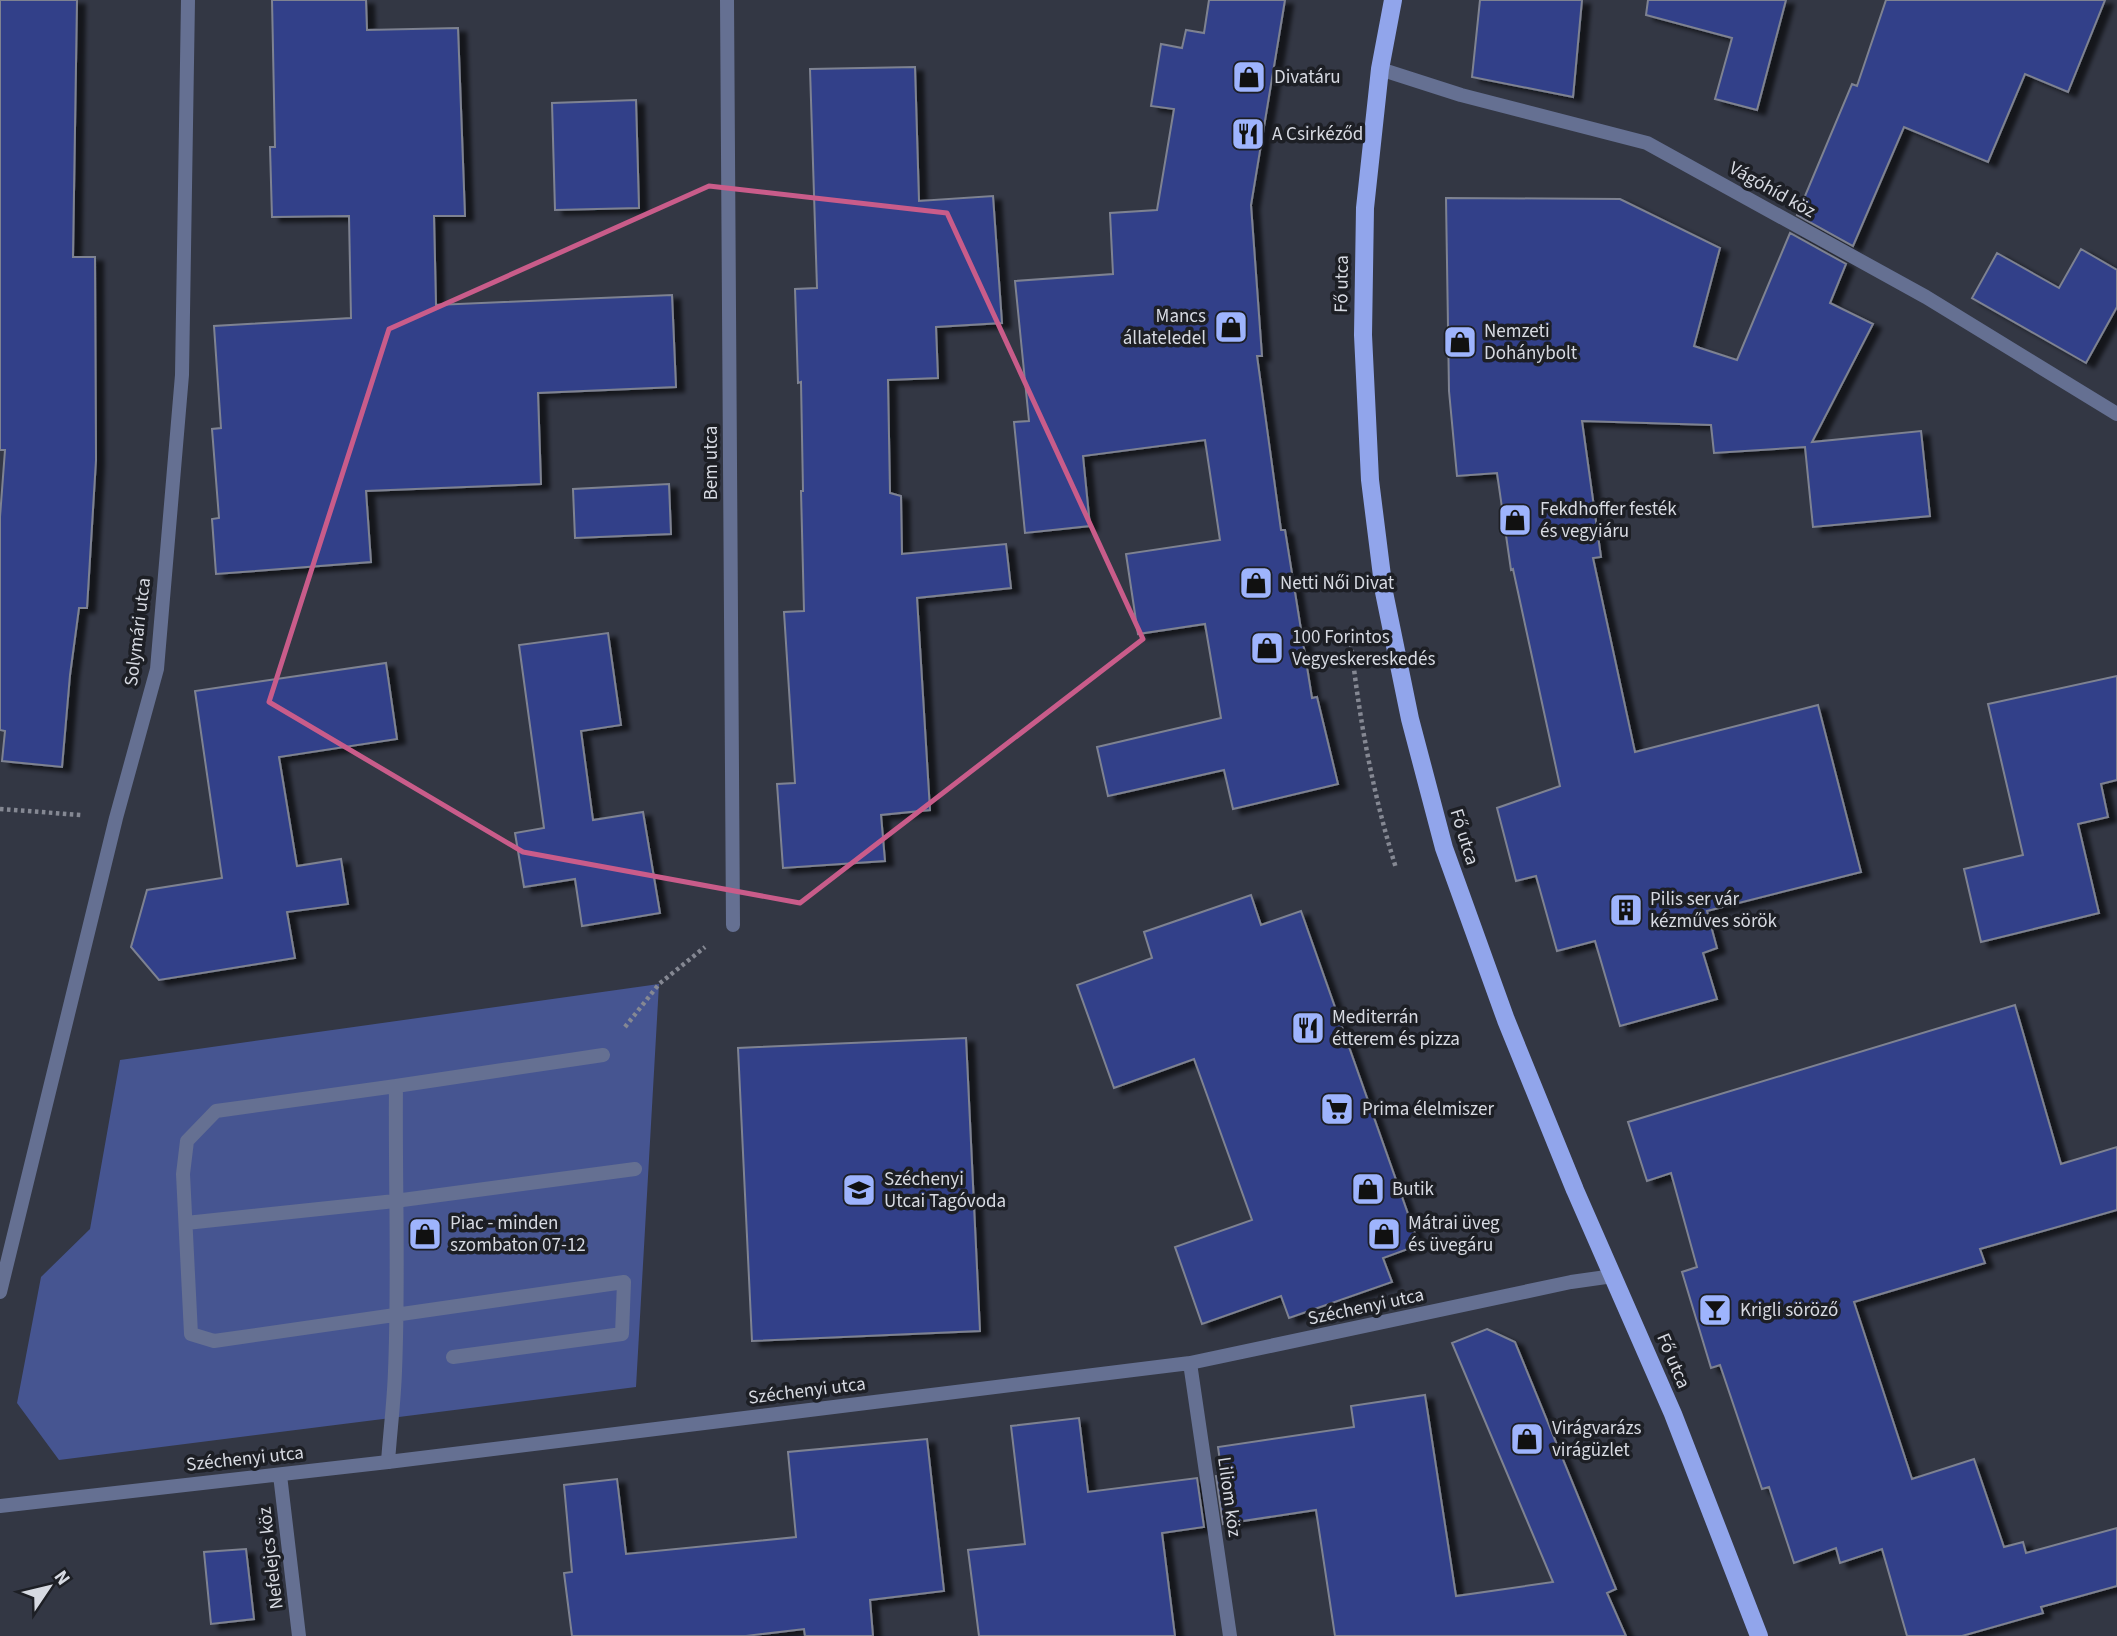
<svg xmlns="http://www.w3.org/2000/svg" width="2117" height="1636" font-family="'Source Sans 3',sans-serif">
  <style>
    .green { fill: #465591 }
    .building { fill: #314189; stroke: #7e8291; stroke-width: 2; filter: url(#shadow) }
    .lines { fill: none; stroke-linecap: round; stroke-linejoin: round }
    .path { stroke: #858893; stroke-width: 4.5; stroke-dasharray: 3.5 3.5; stroke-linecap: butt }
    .lane { stroke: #657092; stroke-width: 14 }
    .street { stroke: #657092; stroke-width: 14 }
    .primary { stroke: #91a5eb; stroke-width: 18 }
    .marked { fill: none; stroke: #c95c8a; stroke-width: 5; stroke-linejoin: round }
    .labels { text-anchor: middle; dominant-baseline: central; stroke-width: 7; stroke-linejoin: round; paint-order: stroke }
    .poi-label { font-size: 19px; fill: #d7dae2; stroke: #1d1f25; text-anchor: start }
    .street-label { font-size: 19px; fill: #d7dae2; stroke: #1d1f25 }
  </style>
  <defs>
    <filter id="shadow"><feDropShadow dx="8" dy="4.5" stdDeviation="2" flood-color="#0009"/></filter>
  </defs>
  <rect width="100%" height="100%" fill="#333744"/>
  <path class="green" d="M659 984 636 1387 59 1460 17 1403 41 1277 90 1229 120 1060Z"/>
  <path class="building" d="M0 0H77L73 257H95L96 460 87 608H79L70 675 62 767 2 761 5 731 0 730V517L5 450H0Z
    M272 0H366L367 30 458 28 465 216H434L436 305 672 295 676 387 538 393 541 484 366 491 371 562 216 574 212 519 219 518 212 429 221 428 214 326 351 318 349 216 272 217 270 147H275Z
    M1209 0H1285L1251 205 1262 356H1257L1281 530H1285L1312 698 1317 697 1338 784 1233 809 1224 770 1108 796 1097 747 1221 718 1205 624 1138 634 1126 554 1220 540 1205 440 1083 456 1090 526 1025 533 1014 422 1029 421 1015 281 1113 274 1110 213 1157 210 1174 109 1151 106 1161 44 1182 48 1186 30 1204 33Z
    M1480 0H1582L1573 97 1472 77Z
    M1648 0H1786L1757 110 1715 99 1732 38 1646 15Z
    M1886 0H2105L2068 92 2025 74 1988 162 1904 127 1853 246 1797 215 1852 84 1857 86Z
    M915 67 919 201 993 196 1002 323 936 327 938 378 888 380 890 493 901 496 902 554 1006 544 1011 588 917 598 930 810 881 815 885 861 783 868 777 784 795 783 784 612 804 611 801 491H803L801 382 798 383 795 289 817 288 810 69Z
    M636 100 639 208 555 210 552 103Z
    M1446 198 1620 199 1720 248 1694 346 1737 360 1790 233 1846 264 1830 303 1873 324 1812 442 1921 431 1930 516 1813 527 1805 447 1714 453 1711 425 1582 421 1601 557 1593 558 1635 752 1818 705 1861 872 1707 911 1717 948 1703 953 1717 999 1620 1026 1595 941 1557 951 1536 876 1516 881 1497 808 1560 786 1513 569 1511 570 1497 473 1457 476 1449 391Z
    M2081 249 2117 270V307L2086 363 1972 298 1997 253 2059 288Z
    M669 484 671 534 575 538 573 489Z
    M608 633 621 725 581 731 593 820 643 812 660 913 582 926 575 879 524 887 515 833 544 828 519 645Z
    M386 663 397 739 279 757 297 866 341 859 348 904 287 912 295 958 159 980 131 947 147 890 222 878 195 691Z
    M2117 676V780L2101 784 2108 817 2078 824 2099 913 1981 942 1964 869 2023 855 1988 704Z
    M1251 895 1261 925 1301 911 1419 1245 1383 1258 1392 1282 1289 1318 1281 1296 1202 1324 1175 1247 1252 1220 1194 1059 1114 1088 1077 985 1152 958 1144 932Z
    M2015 1005 2061 1164 2117 1147V1210L1980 1249 1985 1263 1854 1302 1912 1479 1974 1459 2004 1547 2023 1542 2026 1553 2117 1528V1586L2041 1607 2043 1613 1962 1636H1907L1882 1549 1840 1563 1836 1548 1794 1563 1769 1487 1762 1489 1720 1365 1711 1368 1682 1272 1697 1267 1671 1173 1647 1181 1628 1122Z
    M966 1038 980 1331 752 1341 738 1048Z
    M1487 1329 1515 1342 1616 1589 1607 1593 1626 1636H1335L1316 1510 1223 1524 1216 1476 1222 1475 1218 1447 1354 1427 1351 1406 1425 1395 1456 1596 1553 1582 1452 1343Z
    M1079 1418 1088 1492 1197 1478 1204 1527 1162 1533 1175 1636H979L968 1550 1025 1544 1011 1426Z
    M927 1439 944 1591 870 1600 873 1636H805L804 1629 746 1636H572L564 1573 572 1572 564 1485 617 1479 626 1554 796 1537 788 1452Z
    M246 1549 254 1619 211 1624 204 1552Z"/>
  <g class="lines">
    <path class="path" d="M1351 643C1359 718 1373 795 1396 868
      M0 809 81 815
      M625 1027 659 984 705 947"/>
    <path class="lane" d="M396 1086 603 1055
      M186 1223 395 1201 635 1169
      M388 1462C390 1432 394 1402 395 1371 399 1276 395 1181 396 1086L216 1111 187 1141 183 1174 191 1334 214 1341 624 1282 622 1334 453 1357"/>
    <path class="street" d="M727 0 733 925
      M1380 69 1461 95 1647 143 1926 297 2117 414
      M0 1292 116 818 157 669 182 375 188 0
      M1190 1363 1230 1636
      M280 1475 299 1636
      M0 1506 388 1462 1190 1363 1571 1282 1613 1276"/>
    <path class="primary" d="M1393 0 1380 69 1365 208 1363 335 1370 480 1384 592 1410 719 1444 848 1506 1020 1575 1190 1673 1414 1759 1636"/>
  </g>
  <path class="marked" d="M709 186 947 213 1143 639 800 903 523 852 269 702 389 329Z"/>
  <defs>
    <symbol id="shop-square" viewBox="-11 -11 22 22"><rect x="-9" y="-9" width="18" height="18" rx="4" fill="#9eb4fd" stroke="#1d1f25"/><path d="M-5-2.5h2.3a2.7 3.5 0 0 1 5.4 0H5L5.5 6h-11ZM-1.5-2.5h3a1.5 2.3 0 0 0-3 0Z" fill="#111"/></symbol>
    <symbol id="restaurant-square" viewBox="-11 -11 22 22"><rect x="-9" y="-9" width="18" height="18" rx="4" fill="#9eb4fd" stroke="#1d1f25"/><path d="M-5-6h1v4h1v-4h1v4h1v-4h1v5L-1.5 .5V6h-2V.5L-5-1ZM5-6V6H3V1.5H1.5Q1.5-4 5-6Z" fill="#111"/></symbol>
    <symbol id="building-square" viewBox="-11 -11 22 22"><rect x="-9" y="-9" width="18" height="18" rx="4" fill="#9eb4fd" stroke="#1d1f25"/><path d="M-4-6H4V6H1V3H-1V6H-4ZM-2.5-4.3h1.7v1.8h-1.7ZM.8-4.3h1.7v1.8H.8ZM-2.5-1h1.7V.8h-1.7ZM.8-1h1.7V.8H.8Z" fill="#111"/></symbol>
    <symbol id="supermarket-square" viewBox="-11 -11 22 22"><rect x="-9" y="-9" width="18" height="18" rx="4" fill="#9eb4fd" stroke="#1d1f25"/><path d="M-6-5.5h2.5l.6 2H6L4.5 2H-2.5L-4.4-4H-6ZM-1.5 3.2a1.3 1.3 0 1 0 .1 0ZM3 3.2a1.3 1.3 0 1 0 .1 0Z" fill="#111"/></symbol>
    <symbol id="school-square" viewBox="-11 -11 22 22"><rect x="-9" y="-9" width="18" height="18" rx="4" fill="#9eb4fd" stroke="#1d1f25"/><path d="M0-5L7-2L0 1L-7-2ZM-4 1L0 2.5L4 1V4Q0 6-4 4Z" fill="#111"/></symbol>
    <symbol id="bar-square" viewBox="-11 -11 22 22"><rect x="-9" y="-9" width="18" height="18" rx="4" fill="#9eb4fd" stroke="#1d1f25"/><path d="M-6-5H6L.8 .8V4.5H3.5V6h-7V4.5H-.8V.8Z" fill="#111"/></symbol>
  </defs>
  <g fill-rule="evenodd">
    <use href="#shop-square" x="1230" y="58" width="38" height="38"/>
    <use href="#restaurant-square" x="1229" y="115" width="38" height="38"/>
    <use href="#shop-square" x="1212" y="308" width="38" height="38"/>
    <use href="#shop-square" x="1441" y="323" width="38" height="38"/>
    <use href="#shop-square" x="1496" y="501" width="38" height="38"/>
    <use href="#shop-square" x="1237" y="564" width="38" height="38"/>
    <use href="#shop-square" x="1248" y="629" width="38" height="38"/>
    <use href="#building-square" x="1607" y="891" width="38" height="38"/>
    <use href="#restaurant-square" x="1289" y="1009" width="38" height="38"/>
    <use href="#supermarket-square" x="1318" y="1090" width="38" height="38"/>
    <use href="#shop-square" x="1349" y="1170" width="38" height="38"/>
    <use href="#school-square" x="840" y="1171" width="38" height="38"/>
    <use href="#shop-square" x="406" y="1215" width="38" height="38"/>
    <use href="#shop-square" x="1365" y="1215" width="38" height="38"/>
    <use href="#bar-square" x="1696" y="1291" width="38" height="38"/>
    <use href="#shop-square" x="1508" y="1420" width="38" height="38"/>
  </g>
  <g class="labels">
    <g class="poi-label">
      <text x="1274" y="77">Divatáru</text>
      <text x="1272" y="134">A Csirkéződ</text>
      <text x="1206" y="316" text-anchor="end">Mancs<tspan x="1206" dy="22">állateledel</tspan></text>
      <text x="1484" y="331">Nemzeti<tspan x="1484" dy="22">Dohánybolt</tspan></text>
      <text x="1540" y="509">Fekdhoffer festék<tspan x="1540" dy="22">és vegyiáru</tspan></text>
      <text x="1280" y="583">Netti Női Divat</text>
      <text x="1292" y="637">100 Forintos<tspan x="1292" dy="22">Vegyeskereskedés</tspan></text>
      <text x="1650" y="899">Pilis ser vár<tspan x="1650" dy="22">kézműves sörök</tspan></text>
      <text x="1332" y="1017">Mediterrán<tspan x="1332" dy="22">étterem és pizza</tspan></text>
      <text x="1362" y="1109">Prima élelmiszer</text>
      <text x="884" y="1179">Széchenyi<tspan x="884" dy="22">Utcai Tagóvoda</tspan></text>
      <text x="1392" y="1189">Butik</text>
      <text x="450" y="1223">Piac - minden<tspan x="450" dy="22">szombaton 07-12</tspan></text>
      <text x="1408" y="1223">Mátrai üveg<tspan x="1408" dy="22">és üvegáru</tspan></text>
      <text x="1740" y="1310">Krigli söröző</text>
      <text x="1552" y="1428">Virágvarázs<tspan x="1552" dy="22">virágüzlet</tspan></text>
    </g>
    <g class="street-label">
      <text transform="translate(1772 190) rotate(29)">Vágóhíd köz</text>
      <text transform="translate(1342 284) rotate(-89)">Fő utca</text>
      <text transform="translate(711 463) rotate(-90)">Bem utca</text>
      <text transform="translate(138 632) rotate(-83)">Solymári utca</text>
      <text transform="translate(1464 837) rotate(73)">Fő utca</text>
      <text transform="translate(1366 1307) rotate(-12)">Széchenyi utca</text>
      <text transform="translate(1673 1361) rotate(67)">Fő utca</text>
      <text transform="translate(807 1391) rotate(-7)">Széchenyi utca</text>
      <text transform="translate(245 1459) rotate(-6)">Széchenyi utca</text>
      <text transform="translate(1229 1497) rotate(82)">Liliom köz</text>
      <text transform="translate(271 1558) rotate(-97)">Nefelejcs köz</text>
    </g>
  </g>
  <g transform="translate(49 1587) rotate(55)" stroke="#1d1f25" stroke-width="5" paint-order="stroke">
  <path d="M0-5L12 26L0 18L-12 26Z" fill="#d7dae2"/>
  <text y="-10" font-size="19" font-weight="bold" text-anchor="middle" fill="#d7dae2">N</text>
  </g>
</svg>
